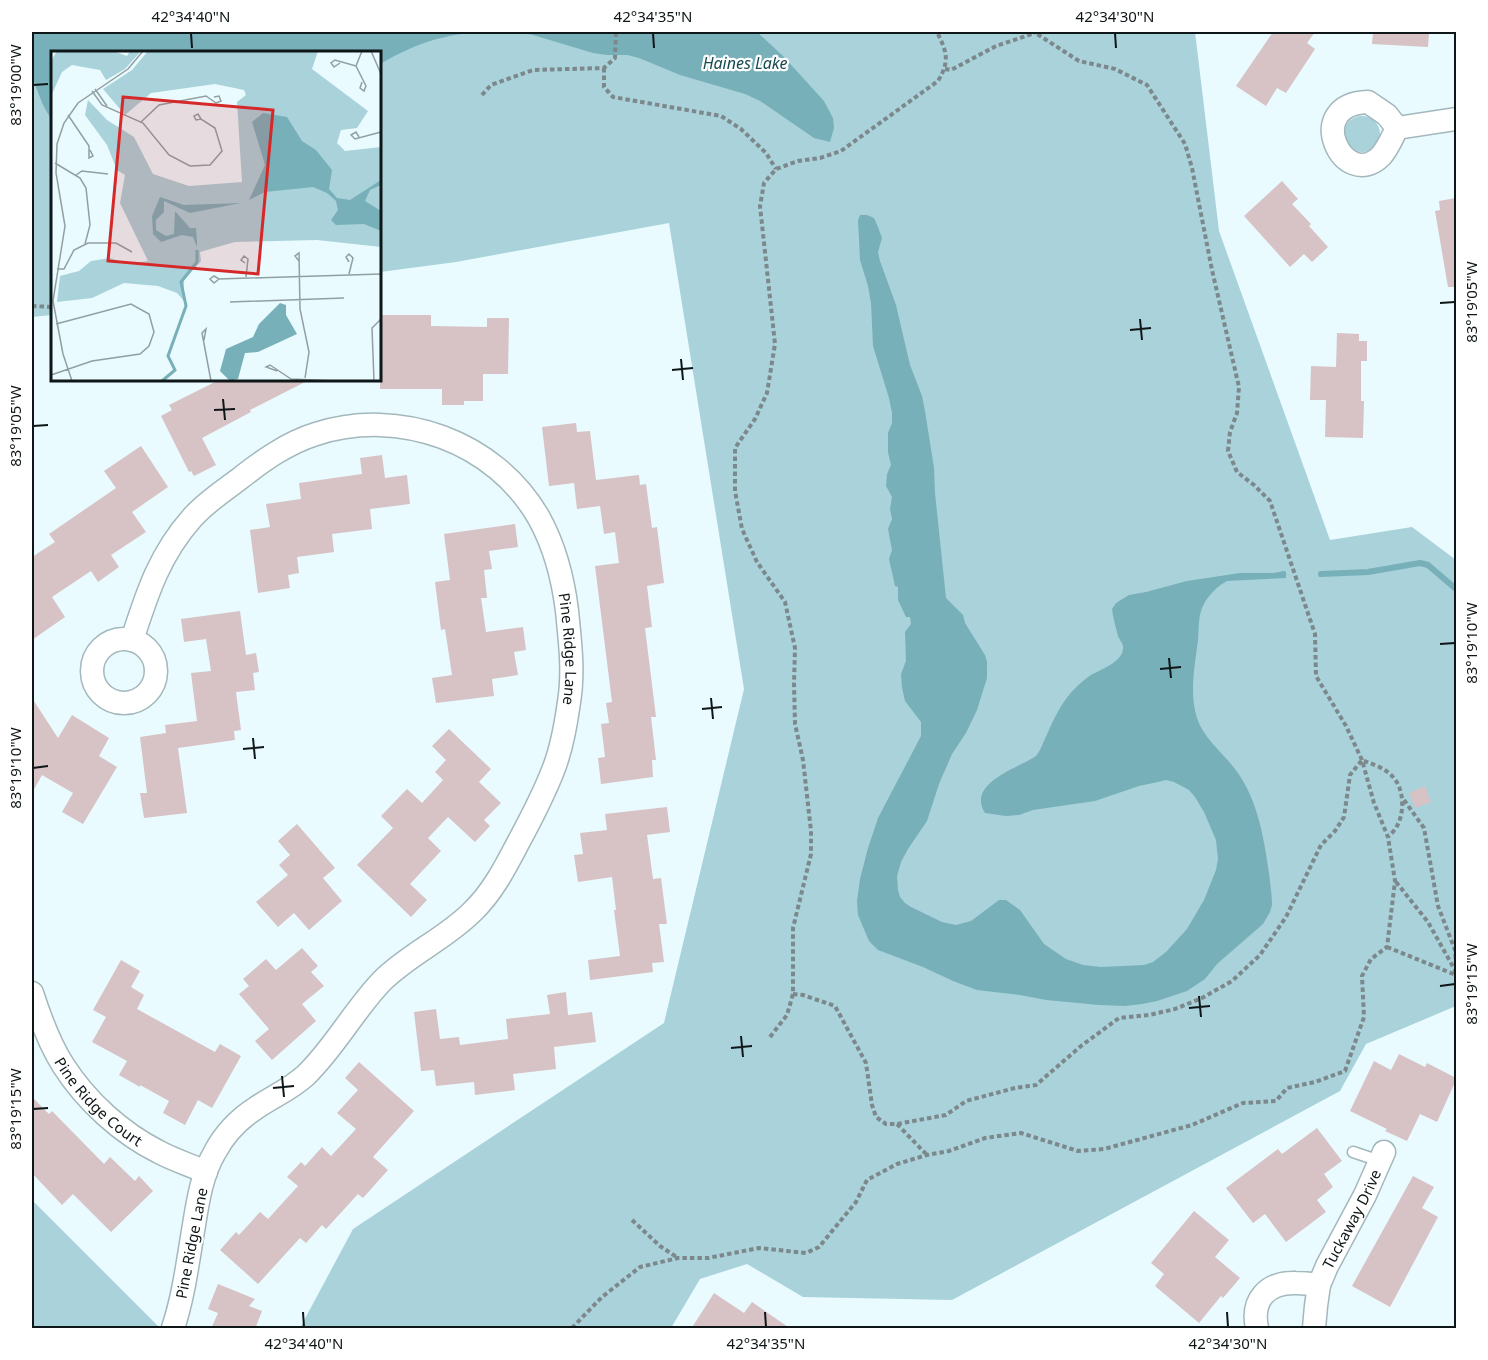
<svg xmlns="http://www.w3.org/2000/svg" width="1488" height="1360" font-family="'Noto Sans',sans-serif">
  <style>
    .green { fill: #a9d2da }
    .water { fill: #78b0ba }
    .lines { fill: none; stroke-linecap: round; stroke-linejoin: round }
    .stream { stroke: #78b0ba; stroke-width: 6 }
    .building { fill: #d7c2c5 }
    .lane-casing { stroke: #a3b8bc; stroke-width: 13 }
    .street-casing { stroke: #a3b8bc; stroke-width: 25 }
    .path { stroke: #7c888b; stroke-width: 4; stroke-dasharray: 4.5 3; stroke-linecap: butt }
    .lane { stroke: #fff; stroke-width: 10 }
    .street { stroke: #fff; stroke-width: 22 }
    .ticks { fill: none; stroke: #0f1618; stroke-width: 2 }
    .labels { text-anchor: middle; dominant-baseline: central; stroke-width: 4.5; stroke-linejoin: round; paint-order: stroke }
    .street-label { font-size: 15px; fill: #0f1618; stroke: #fff }
    .water-label { font-size: 16px; font-style: italic; fill: #184a52; stroke: #fff }
    .inset-river { fill: none; stroke: #78b0ba; stroke-width: 3 }
    .inset-road { fill: none; stroke: #929fa2; stroke-width: 1.5 }
    .view { fill: #d62828; fill-opacity: 0.15; stroke: #d62828; stroke-width: 3 }
    .inset-edge { fill: none; stroke: #0f1618; stroke-width: 3 }
    .neatline { fill: none; stroke: #0f1618; stroke-width: 2 }
    .ticks-label { font-size: 15px; text-anchor: middle; fill: #0f1618 }
  </style>
  <rect width="100%" height="100%" fill="#e9fbfe"/>
  <path class="green" d="M32 32H1195L1219 231 1330 540 1412 527 1456 560V1006L1366 1044 1340 1091 952 1300 803 1297 747 1264 700 1279 671 1328H300L353 1229 664 1023 744 689 669 223 456 262 380 272V52H52V315L32 317Z
    M1344 134a18 18 0 1 1 36 0a18 18 0 1 1-36 0Z
    M32 1200 159 1327 157 1328H32Z"/>
  <path class="water" d="M32 32H479C440 35 413 45 380 64V52H52V121L43 105 32 77Z
    M515 32H757L783 56 824 101 833 118 834 128 830 142 814 138 760 101 745 94 680 75 639 58 627 55H607L593 53 533 35Z
    M860 215H867L874 218 878 227 882 238 878 252 880 261 896 305 910 365 922 396 925 411 934 468 935 493 946 598 963 615 965 623 985 655 987 662V678L977 710 966 733 952 754 939 784 927 821 908 849 901 862 897 876 898 890 900 897 905 903 911 907 942 922 956 925 971 921 999 900H1006L1020 910 1044 944 1066 959 1083 965 1101 967 1144 965 1153 962 1166 952 1187 929 1204 900 1216 870 1218 859 1216 840 1204 812 1195 797 1189 790 1174 782 1166 780 1158 782 1139 786 1095 801 1033 810 1019 815 1006 816 985 813C966 783 1019 768 1036 756L1040 750C1054 720 1060 698 1088 677 1098 670 1122 663 1123 649 1124 644 1120 641 1118 636 1116 628 1113 618 1112 609L1116 603 1129 595 1146 592 1187 581 1240 573H1274L1284 571 1286 572V578L1227 581C1218 586 1209 594 1204 604 1198 614 1199 628 1198 640 1195 665 1189 693 1197 718 1204 740 1225 754 1238 773 1258 802 1264 838 1269 873 1270 884 1272 894 1272 905L1270 912 1263 924 1217 964 1205 979 1187 991 1157 1001 1142 1004 1125 1006 1099 1005 1046 1000 1020 995 977 990 953 981 923 967 878 950 869 941 858 915 857 901 860 879 868 848 878 818 921 736V722L905 701 902 688 901 674 906 661 905 632 911 624 910 617H906L898 600V587L895 586 889 559 892 550 888 529 892 519 890 509 892 497 886 486 887 474 891 465 888 452V433L892 423V413L889 398 873 346 871 303 868 286 860 260 858 220Z"/>
  <g class="lines">
    <path class="stream" d="M1321 574 1368 572 1420 563 1428 565 1456 589"/>
  </g>
  <path class="building" d="M1273 32H1315L1307 43 1315 49 1286 93 1277 88 1266 106 1236 86Z
    M1373 32H1429L1428 47 1372 44Z
    M1282 181 1298 199 1292 204 1311 224 1309 226 1328 247 1312 262 1304 254 1290 267 1244 216Z
    M1456 198V287H1448L1435 211 1440 210 1439 201Z
    M380 315H431V326L487 327V318H509L508 374H483V401H464V405H442V389H380Z
    M1337 333 1359 334V341H1367V361H1361V401H1364L1363 438 1325 437 1326 400H1310L1311 366 1336 367Z
    M219 380H309L250 410 251 412 202 438 216 465 194 476 191 471 189 472 161 416 172 410 169 405Z
    M576 423 577 432 590 431 596 480 639 475 640 485 646 484 652 528 657 527 664 583 647 586 652 627 645 628 656 717H651L656 760H652L653 777 601 784 598 758 605 757 601 724 609 723 606 703 612 702 595 566 619 563 615 532 604 534 600 506 577 509 574 483 549 486 542 427Z
    M141 446 168 487 132 512 146 532 111 555 119 567 98 582 91 571 52 597 65 617 32 640V557L55 542 49 534 116 488 104 471Z
    M382 455 385 478 407 475 410 504 370 509 372 529 332 534 334 552 297 557 299 573 288 575 290 588 258 593 250 530 270 527 266 504 301 499 299 483 362 474 360 458Z
    M515 524 518 547 489 551 492 569 484 570 487 598H481L486 632 523 627 526 650 514 652 518 675 492 679 494 696 436 703 432 678 452 675 445 629 441 630 435 582 450 580 444 534Z
    M240 611 246 655 256 653 259 672 253 673 255 690 236 692 241 730 234 731 235 740 178 748 187 813 144 818 140 793H147L140 737 166 733 165 725 197 721 191 673 211 671 206 639 184 642 181 619Z
    M32 698 58 738 72 715 109 738 99 756 117 767 83 824 62 812 73 793 42 775 32 793Z
    M449 729 491 769 479 782 501 803 484 820 490 826 475 842 448 817 428 838 441 851 410 884 427 900 411 917 357 865 393 828 381 816 407 789 422 803 443 780 435 772 446 760 432 746Z
    M1425 786 1431 802 1415 808 1409 793Z
    M667 807 670 832 647 835 653 879 661 878 667 924H659L664 962 652 963 653 972 590 980 588 960 620 956 614 910H616L612 877 578 882 574 855 583 854 580 833 607 830 605 814Z
    M297 824 335 868 323 878 342 901 309 930 294 913 278 927 256 902 288 875 279 865 290 855 278 841Z
    M302 948 318 966 311 972 324 986 302 1004 316 1021 272 1060 255 1041 269 1029 239 994 249 986 243 979 266 959 276 970Z
    M121 960 140 971 131 987 144 995 137 1009 215 1052 220 1044 241 1056 212 1108 198 1100 185 1125 163 1113 169 1101 140 1085V1087L119 1075 127 1061 92 1042 106 1017 93 1010Z
    M566 992 568 1015 592 1012 596 1042 554 1047 556 1069 513 1074 515 1090 475 1095 474 1082 436 1086 434 1070 421 1071 414 1012 436 1009 440 1039 459 1037 460 1045 508 1039 506 1019 550 1014 547 995Z
    M1399 1054 1425 1067 1427 1063 1456 1078V1080L1437 1122 1420 1114 1407 1141 1385 1131 1387 1129 1350 1111 1374 1061 1391 1070Z
    M359 1062 414 1111 373 1157 388 1170 363 1198 358 1194 326 1229 322 1225 306 1243 300 1238 258 1284 220 1250 236 1232 239 1235 260 1212 268 1219 298 1186 287 1177 301 1162 305 1166 322 1147 331 1156 356 1129 337 1113 358 1090 345 1078Z
    M32 1097 49 1114 52 1111 104 1164 110 1157 135 1181 139 1176 153 1191 111 1232 73 1194 62 1205 32 1173Z
    M1317 1128 1342 1161 1324 1174 1333 1187 1317 1200 1326 1212 1286 1242 1265 1214 1253 1223 1226 1188 1278 1149 1282 1154Z
    M1413 1176 1434 1187 1422 1208 1438 1217 1390 1307 1352 1286Z
    M1194 1211 1229 1240 1215 1257 1240 1278 1223 1298 1221 1296 1199 1323 1155 1286 1164 1274 1151 1263Z
    M218 1284 255 1299 249 1306 262 1311 255 1329H211L218 1313 208 1309Z
    M714 1293 744 1313 752 1302 791 1329H691Z"/>
  <g class="lines">
    <defs>
      <path id="lane" d="M1353 1152 1380 1161"/>
      <g id="street">
        <path d="M1368 102 1387 115 1397 128C1392 138 1388 148 1381 156 1344 193 1301 104 1368 102Z"/>
        <path d="M1397 128 1456 119"/>
        <circle cx="124" cy="671" r="32"/>
        <path id="s1" d="M132 640C147 594 159 555 192 518 205 503 222 492 238 480 262 461 287 443 316 434 399 407 495 441 539 518 555 547 563 578 567 611 570 641 574 672 569 702 566 724 562 747 554 768 544 794 531 819 518 843 505 868 492 893 472 912 445 939 409 954 382 981 354 1010 335 1047 306 1075 291 1089 272 1097 256 1108 239 1119 224 1135 215 1152 202 1174 198 1200 194 1225 188 1260 184 1295 173 1328"/>
        <path id="s2" d="M32 993C40 1018 49 1043 63 1065 86 1101 121 1133 159 1152 174 1160 190 1165 206 1172"/>
        <path d="M1257 1328C1251 1300 1267 1282 1296 1283 1303 1283 1312 1284 1319 1285"/>
        <path id="s3" d="M1314 1328 1316 1306 1319 1285 1327 1266 1365 1195 1384 1152"/>
      </g>
    </defs>
    <use href="#lane" class="lane-casing"/>
    <use href="#street" class="street-casing"/>
    <path class="path" d="M604 68V87L613 97 721 116 741 129 766 153 776 169
      M945 69 951 70 996 46 1035 33
      M482 95 491 85 533 70 604 68 615 58 616 32
      M32 306 52 307
      M1404 800 1424 828 1438 906 1455 950 1456 962
      M1396 882 1428 922 1456 972
      M1387 947 1456 975
      M793 994 803 995 835 1006 866 1063 872 1105 876 1117 886 1124H897L946 1115 966 1101 1015 1088 1036 1085 1081 1046 1119 1018 1149 1015 1175 1009 1202 998 1232 981 1260 955 1286 917 1321 845 1335 831 1344 817 1350 775 1362 760C1372 764 1385 768 1392 776 1404 787 1405 812 1397 826 1395 830 1391 834 1388 837
      M770 1037 787 1015 793 994V928L811 854V831L803 760 795 724 794 684 795 648 785 602 757 562 742 529 735 491V448L755 419 767 393 775 344 760 206 764 183 776 169 798 161 820 158 841 151 938 81C950 61 947 52 937 32
      M897 1124 927 1155
      M632 1220 660 1246 678 1258
      M572 1328 602 1297 640 1267 678 1258H708L759 1248 806 1253 819 1247 856 1202 867 1180 897 1164 927 1155 949 1151 985 1138 1021 1133 1078 1151 1104 1149 1192 1125 1243 1103 1276 1101 1287 1088 1315 1082 1345 1071 1364 1017 1362 976 1371 959 1387 947 1395 881 1388 837 1374 803 1362 760 1346 726 1316 676 1315 634 1270 501 1254 485 1237 472 1228 451 1230 432 1237 413 1239 387 1212 270 1192 168 1185 144 1147 85 1115 69 1079 61 1034 32"/>
    <use href="#lane" class="lane"/>
    <use href="#street" class="street"/>
  </g>
  <path class="ticks" d="M191 33 192 48M653 33 654 48M1115 33 1116 48M33 85 48 84M1440 303 1455 302M1140 319 1142 340M1130 330 1151 328M681 359 683 380M672 370 693 368M223 399 225 420M214 410 235 409M33 426 48 425M1440 644 1455 643M1169 658 1171 678M1160 669 1181 667M711 698 713 719M702 709 722 707M253 738 255 759M243 749 264 747M33 768 48 766M1440 986 1455 984M1199 996 1201 1017M1189 1008 1210 1006M741 1036 743 1057M731 1048 752 1046M282 1076 284 1097M273 1088 294 1086M33 1109 48 1108M303 1312 304 1327M765 1312 766 1327M1227 1312 1228 1327"/>
  <g class="labels">
    <g class="street-label">
      <text stroke="none"><textPath href="#s1" startOffset="681">Pine Ridge Lane</textPath></text>
      <text stroke="none"><textPath href="#s2" startOffset="130">Pine Ridge Court</textPath></text>
      <text stroke="none"><textPath href="#s3" startOffset="117">Tuckaway Drive</textPath></text>
      <text transform="translate(191 1243) rotate(-79)">Pine Ridge Lane</text>
    </g>
    <g class="water-label">
      <text x="745" y="63">Haines Lake</text>
    </g>
  </g>
  <g transform="translate(51 51)">
    <rect width="330" height="330" fill="#e9fbfe"/>
    <path d="M6 0H62L76 5 79 0H90L74 18 55 29 49 19 21 14 11 21 0 45V10ZM97 0H267L261 18 317 60 306 77 290 79 286 92 294 100 330 96V196L266 189 184 191 149 201 150 210 133 229V250L126 242 107 235 73 232 41 247 6 251 9 225 28 220 40 210 59 207 78 213 97 210 69 152 74 124 66 119 56 94 34 64 37 49 56 69 83 86 102 123 138 135 191 131 186 51 195 44 193 39 164 33 100 42 74 64 52 38 81 19Z" fill="#a9d2da"/>
    <path d="M212 62 236 66 251 90 265 99 281 119 278 138 286 147 299 149 330 129V134L319 139 314 150 330 160V180L313 173 285 174 280 169 287 159 285 150 276 142 262 136 214 141 198 149 214 114 201 71ZM109 146 133 154 190 152 139 162 113 150V161L105 169V179L115 185 123 183 124 160 139 177H145L146 190V196L142 186 131 184 110 191 102 183 101 165ZM229 252 235 254V264L246 283 207 301 194 302 187 328 179 330 169 320 175 298 202 286 208 273Z" fill="#78b0ba"/>
    <path class="inset-river" d="M111 330 124 319 117 305 135 255 130 231 146 211V199"/>
    <path class="inset-road" d="M311 0 305 15 315 35 313 40 309 37 311 31M320 0 330 23M289 12 283 16 280 12 284 9 305 15M44 38 56 55M41 40 51 54 92 72 118 104 139 115 159 114 171 100 164 77 150 68 145 69 143 65 147 63 150 68M17 64 38 95V107L42 105 39 99M90 71 108 54 155 45 165 52 170 50 168 45 163 46M308 86 305 81 300 84 304 88 330 81M4 112 29 127 35 137 39 174 34 193M25 124 31 120 57 123M248 210 244 205 248 202 249 258 258 301 254 327M194 212 190 209 193 205 197 208 195 226M6 218H13L23 199 37 192H65L81 201M298 223 302 207 298 203 295 206 298 211M168 228 163 232 159 228 163 225 168 228 330 223M179 251 293 247M153 289 155 278 151 282 160 330M226 320 215 316 219 314 240 328M0 324 41 310 89 303 98 295 103 281 98 263 80 253 5 273M240 328 285 330M21 330 12 303 2 250 14 175 5 122 6 93 13 72 27 52 77 18 92 0M323 330 321 277 330 268"/>
    <path class="view" d="M72 46 222 59 207 223 57 210Z"/>
    <rect width="330" height="330" class="inset-edge"/>
  </g>
  <rect width="1488" height="1360" fill="none" stroke="#ffffff" stroke-width="66"/>
  <rect x="33" y="33" width="1422" height="1294" class="neatline"/>
  <g class="ticks-label">
    <text x="191" y="22">42°34'40"N</text>
    <text x="653" y="22">42°34'35"N</text>
    <text x="1115" y="22">42°34'30"N</text>
    <text transform="translate(16 85) rotate(-90)" y="5">83°19'00"W</text>
    <text transform="translate(1472 302) rotate(-90)" y="5">83°19'05"W</text>
    <text transform="translate(16 426) rotate(-90)" y="5">83°19'05"W</text>
    <text transform="translate(1472 643) rotate(-90)" y="5">83°19'10"W</text>
    <text transform="translate(16 768) rotate(-90)" y="5">83°19'10"W</text>
    <text transform="translate(1472 984) rotate(-90)" y="5">83°19'15"W</text>
    <text transform="translate(16 1109) rotate(-90)" y="5">83°19'15"W</text>
    <text x="304" y="1349">42°34'40"N</text>
    <text x="766" y="1349">42°34'35"N</text>
    <text x="1228" y="1349">42°34'30"N</text>
  </g>
</svg>
